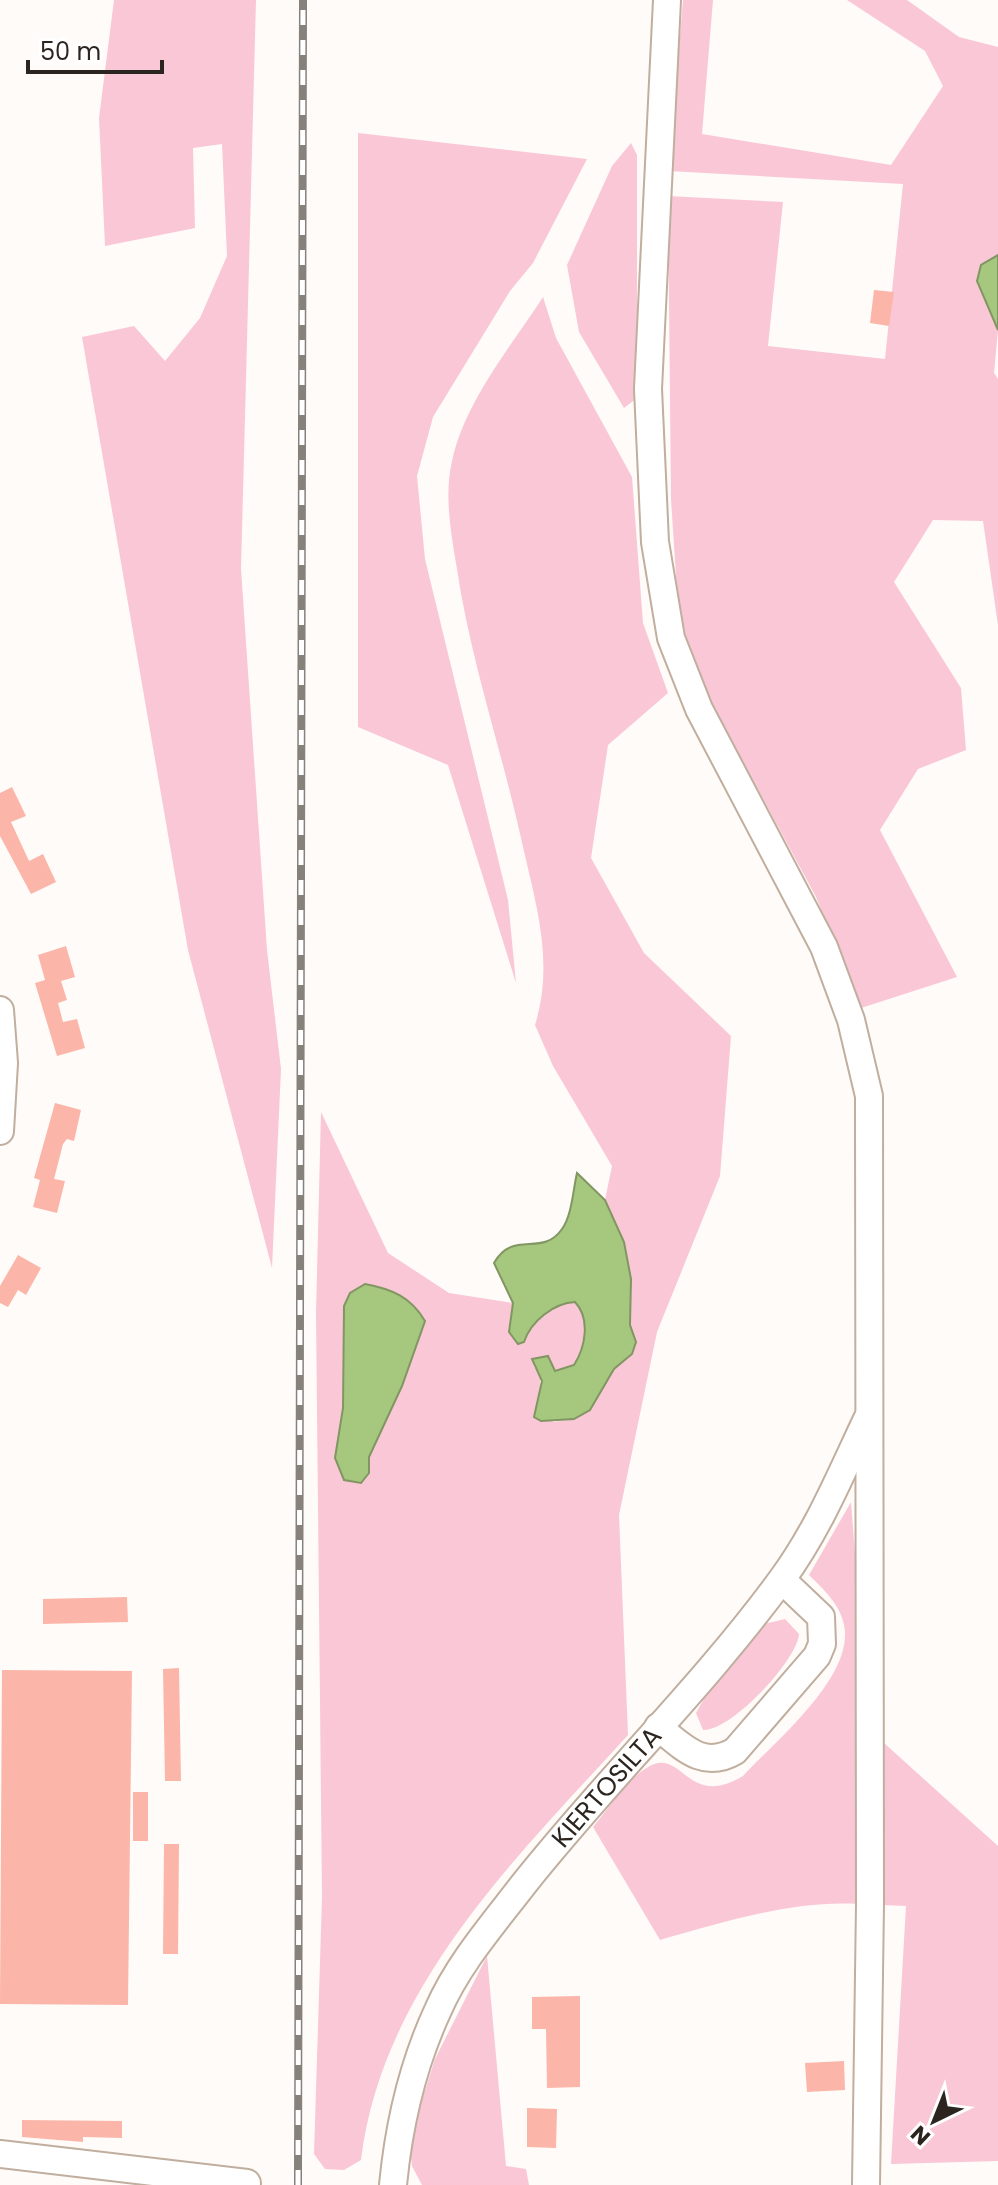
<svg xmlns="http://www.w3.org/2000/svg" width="998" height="2185" font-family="Poppins,sans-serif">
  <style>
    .green { fill: #fac7d6; fill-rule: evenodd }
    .water { fill: #a6c77e; stroke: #819662; stroke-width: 2 }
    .building { fill: #fbb6a9 }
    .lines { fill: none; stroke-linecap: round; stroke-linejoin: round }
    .minor-casing { stroke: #c0ae9f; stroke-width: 30 }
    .minor { stroke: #fff; stroke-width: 26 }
    .rail-casing { stroke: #87817c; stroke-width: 8 }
    .rail { stroke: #fff; stroke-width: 5; stroke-dasharray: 15; stroke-linecap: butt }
    .labels { text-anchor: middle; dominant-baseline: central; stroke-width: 6; stroke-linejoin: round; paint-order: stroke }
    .street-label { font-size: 26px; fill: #2c251f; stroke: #fff }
  </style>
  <rect width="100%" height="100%" fill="#fffbf8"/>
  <path class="green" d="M114 0H256L241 569 267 950 281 1069 272 1268 188 950 82 337 134 326 165 361 200 318 227 256 222 144 193 148 195 228 105 246 99 118Z
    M683 0H713L702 134 891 165 943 86 925 51 847 0H907L959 37 998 47V255L981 265 986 304 998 330 994 373 998 379V625L983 521 933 520 894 582 961 688 966 750 918 769 880 830 957 977 861 1008 816 897 715 710 688 649 677 591 671 499 668 196 783 202 768 346 885 359 903 184 669 171Z
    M358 133 587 159 533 263 510 291 433 417 417 476 425 559 508 900 516 983 448 765 358 727Z
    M631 143 637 155V398L624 408 579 332 567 265 612 166Z
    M543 297 556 338 632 477 643 623 668 693 608 745 591 858 644 953 731 1036 720 1176 657 1332 619 1515 628 1735C516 1858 382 1987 361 2160L344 2170 325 2169 314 2154 322 1897 316 1313 321 1112 388 1253 449 1293 513 1303 509 1332 525 1342C531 1321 554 1303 575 1302 590 1318 589 1363 565 1370 555 1373 543 1368 533 1366L540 1373V1390L553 1422 574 1419 590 1410 614 1369 632 1354 636 1342 630 1325 631 1279 624 1242 605 1200 612 1166 553 1066 535 1025C554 964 537 908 523 847 503 754 471 663 457 569 451 534 444 496 452 461 465 401 510 348 543 297ZM425 1321 369 1457V1473L335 1459 343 1408 345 1325Z
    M851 1502 858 1593 859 1904C793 1900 723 1922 660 1940L593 1827C609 1808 627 1779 648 1767 683 1746 686 1810 743 1776 775 1741 855 1676 844 1625 840 1604 823 1589 809 1575Z
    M785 1619 799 1634C797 1661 730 1732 703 1730L696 1713 709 1690 764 1624Z
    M884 1743 998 1846V2161L891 2164 906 1906 882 1905Z
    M487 1956 506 2166 526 2169 529 2185H422L412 2166 409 2141 435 2059Z"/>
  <path class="water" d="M998 255V330L977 281 981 265Z
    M577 1173 605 1200 624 1242 631 1279 630 1325 636 1342 632 1354 614 1369 590 1410 574 1419 541 1421 534 1417 542 1381 532 1359 548 1356 555 1371 574 1365C585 1348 591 1319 575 1302 554 1303 531 1321 524 1342L518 1344 509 1332 513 1303 494 1263C513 1229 542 1258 562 1229 572 1215 573 1190 577 1173Z
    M365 1284C392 1289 411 1297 425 1321L402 1386 369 1457V1473L361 1483 344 1480 335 1458 343 1408 344 1306 350 1293Z"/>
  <path class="building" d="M874 290 894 292 889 326 870 323Z
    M12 787 26 816 11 822 29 861 43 854 56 882 31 894 0 836V793Z
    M66 946 75 977 61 981 67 1000 58 1003 63 1022 77 1019 85 1048 57 1056 35 983 45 980 38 955Z
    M55 1103 81 1110 74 1141 67 1139 63 1144 54 1179 65 1181 57 1213 33 1207 40 1180 34 1178Z
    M18 1255 41 1268 26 1295 18 1290 8 1307 0 1303V1286Z
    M127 1597 128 1622 43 1624V1599Z
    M179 1668 181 1781H165L163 1669Z
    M2 1670 132 1671 128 2005 0 2004Z
    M133 1792H148V1841H133Z
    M164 1844H179L178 1954H163Z
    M580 1996V2087L547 2088 546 2029H532V1997Z
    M844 2061 845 2090 807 2092 805 2063Z
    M527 2108 557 2109 556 2148 527 2147Z
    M22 2120 122 2121V2138L83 2137V2142L22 2137Z"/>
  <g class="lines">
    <defs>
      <g id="minor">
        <path d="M667 0 648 389 655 542 671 638 699 709 824 947 851 1020 869 1096 870 1904 866 2185"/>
        <path d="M0 1010 4 1063 0 1131"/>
        <path d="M658 1727C683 1747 703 1770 735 1751L817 1656 822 1644 821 1617 782 1580"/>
        <path d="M0 2154 247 2183"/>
        <path id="s1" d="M393 2185C399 2123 412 2066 438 2010 458 1964 493 1924 523 1885 606 1780 703 1687 782 1579 818 1530 841 1474 867 1419"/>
      </g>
    </defs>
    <use href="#minor" class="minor-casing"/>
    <use href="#minor" class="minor"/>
    <defs>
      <path id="rail" d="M298 2185 303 0"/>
    </defs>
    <use href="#rail" class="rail-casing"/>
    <use href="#rail" class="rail"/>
  </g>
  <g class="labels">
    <g class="street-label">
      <text stroke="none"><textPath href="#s1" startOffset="462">KIERTOSILTA</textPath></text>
    </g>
  </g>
  <g transform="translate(934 2121) rotate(223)" stroke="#ffffff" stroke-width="6" paint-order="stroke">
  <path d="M0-6L14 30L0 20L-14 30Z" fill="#2c251f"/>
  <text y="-12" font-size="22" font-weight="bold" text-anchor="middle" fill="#2c251f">N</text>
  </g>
  <path d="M28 60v12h134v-12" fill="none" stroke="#2c251f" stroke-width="4"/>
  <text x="40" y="60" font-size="24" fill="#2c251f" stroke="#ffffff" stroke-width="6" paint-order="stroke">50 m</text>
</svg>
